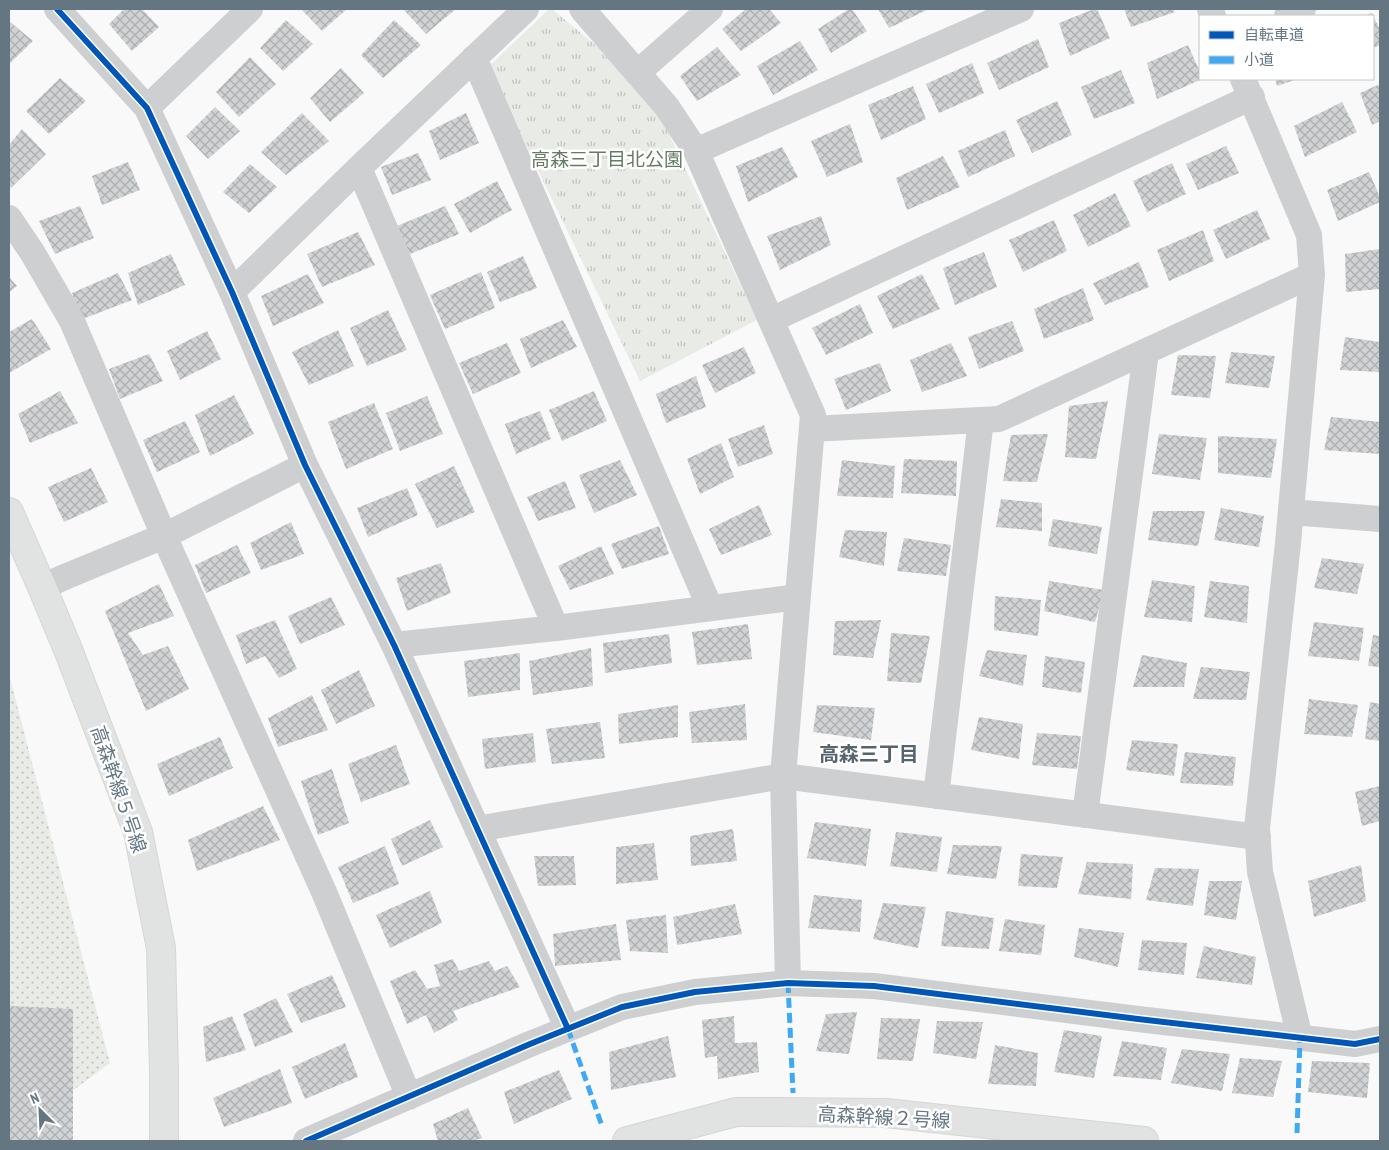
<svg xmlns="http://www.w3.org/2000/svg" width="1389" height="1150" font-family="'PT Sans Narrow','Noto Sans JP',sans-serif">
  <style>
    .grass { fill: url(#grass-dots) }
    .park { fill: url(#park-tufts) }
    .building { fill: url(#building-cross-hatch) }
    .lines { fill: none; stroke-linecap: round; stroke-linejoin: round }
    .secondary-casing { stroke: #d5d6d7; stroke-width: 30 }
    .street { stroke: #cecfd0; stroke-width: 26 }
    .secondary { stroke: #e1e2e2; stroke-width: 28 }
    .quiet { stroke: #3fa9f5; stroke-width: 5; stroke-dasharray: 10 5; stroke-linecap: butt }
    .cycleway-casing { stroke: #fff; stroke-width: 9 }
    .cycleway { stroke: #0057b8; stroke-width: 6 }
    .labels { text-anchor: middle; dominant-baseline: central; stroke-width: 5; stroke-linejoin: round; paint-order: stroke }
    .park-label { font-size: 19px; fill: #687a64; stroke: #fff }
    .street-label { font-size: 19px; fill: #657683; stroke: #fff }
    .neighbourhood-label { font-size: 20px; font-weight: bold; fill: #57646e; stroke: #fff }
  </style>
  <defs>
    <pattern id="grass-dots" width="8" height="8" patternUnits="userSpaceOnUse" patternTransform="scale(1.25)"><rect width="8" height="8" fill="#e8ebe6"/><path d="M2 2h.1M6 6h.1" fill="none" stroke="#c0c3c0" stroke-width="1.8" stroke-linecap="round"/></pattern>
    <pattern id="park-tufts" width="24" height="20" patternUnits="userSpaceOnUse" patternTransform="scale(1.25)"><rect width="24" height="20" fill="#e8ebe6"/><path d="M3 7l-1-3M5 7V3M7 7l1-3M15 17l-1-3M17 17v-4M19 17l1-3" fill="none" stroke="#c0c3c0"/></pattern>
    <pattern id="building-cross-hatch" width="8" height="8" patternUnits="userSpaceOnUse" patternTransform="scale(1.25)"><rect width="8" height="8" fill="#d0d2d3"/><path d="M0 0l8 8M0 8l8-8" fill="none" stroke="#acafb1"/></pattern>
  </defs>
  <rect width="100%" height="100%" fill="#f9f9f9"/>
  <path class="grass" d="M9 674 110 1063 9 1138Z"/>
  <path class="park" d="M549 9H552L610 57 660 115 757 320 640 381 488 67Z"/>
  <path class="building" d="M124 9H142L159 27 132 51 109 24Z
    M301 9H347L322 31Z
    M403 9H456L426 34Z
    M746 9H769L781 23 741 51 722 29Z
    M849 9H852L867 31 831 53 818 29Z
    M878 9H929L889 28Z
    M1094 9H1097L1110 38 1070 56 1059 23Z
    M1124 9H1173L1175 12 1131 27Z
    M1372 13 1380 30V45L1373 48V16H1363Z
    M286 20 313 44 283 71 260 48Z
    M394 20 421 45 383 78 361 55Z
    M9 21 33 41 9 64Z
    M1038 39 1049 67 999 90 987 63Z
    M800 41 818 70 773 95 757 66Z
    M1188 45 1200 72V80L1157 99 1147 63Z
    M717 47 741 75 697 101 680 76Z
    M250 57 276 84 239 117 216 92Z
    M972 63 984 93 939 113 926 84Z
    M341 68 364 93 330 122 310 98Z
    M1121 70 1135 103 1094 119 1081 87Z
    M60 78 86 101 49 134 26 111Z
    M1275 79H1297L1277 86Z
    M1380 84V121L1372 125 1360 93Z
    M913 86 926 119 881 140 868 105Z
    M1057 101 1072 135 1032 153 1016 120Z
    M1342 102 1357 132 1305 157 1294 126Z
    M215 107 240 131 208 159 186 136Z
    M302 113 329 141 286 175 261 152Z
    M466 113 479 143 440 160 429 131Z
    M850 124 863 162 827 177 811 141Z
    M22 129 46 154 11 188 9 185V145Z
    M1005 130 1015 156 968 177 958 151Z
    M1226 146 1239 173 1198 190 1186 164Z
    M782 147 798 177 748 202 736 166Z
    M418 153 431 180 392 195 381 167Z
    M943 156 960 187 907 210 896 178Z
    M128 162 140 190 102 205 92 176Z
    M1172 163 1186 194 1147 212 1133 181Z
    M250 164 277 187 249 213 223 192Z
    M1369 172 1380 197V202L1338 221 1327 190Z
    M497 181 512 210 470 233 454 204Z
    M1115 193 1131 226 1088 247 1073 215Z
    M80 206 94 238 55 254 39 221Z
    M445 206 459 234 410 254 397 226Z
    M1257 210 1270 239 1226 259 1213 230Z
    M821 216 831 245 780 270 767 236Z
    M1054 220 1067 251 1023 272 1009 240Z
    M1203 230 1214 261 1169 281 1157 250Z
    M358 232 375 265 322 287 307 254Z
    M1380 249V289L1346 292 1345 254Z
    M984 252 997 287 955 305 943 268Z
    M171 254 185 285 138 305 128 273Z
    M523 256 537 288 500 302 487 272Z
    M1139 262 1149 287 1105 305 1093 283Z
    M481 272 495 308 445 329 430 295Z
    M118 273 132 300 80 320 72 293Z
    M308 274 324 303 273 326 261 296Z
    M922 274 940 309 893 329 877 296Z
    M9 277 17 286 9 292Z
    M1083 288 1094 320 1044 339 1034 309Z
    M860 304 873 333 826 355 812 328Z
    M388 310 407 350 367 366 350 328Z
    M32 319 51 349 9 373V332Z
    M563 320 577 347 531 368 520 339Z
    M1012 321 1024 351 979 369 968 337Z
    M338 330 354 366 309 385 292 352Z
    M207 331 221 359 180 380 167 351Z
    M1345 337 1380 342V372L1340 370Z
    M507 343 521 373 473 394 459 363Z
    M951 343 967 376 922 392 910 360Z
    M744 347 756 373 715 393 702 365Z
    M1231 352 1275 356 1269 388 1225 383Z
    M149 354 163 381 120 399 109 369Z
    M1178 355 1216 356 1210 398 1171 395Z
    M880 363 891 391 846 410 834 379Z
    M696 376 706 407 666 423 656 394Z
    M60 391 78 423 30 443 18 414Z
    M594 391 607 421 562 441 549 410Z
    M234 395 254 434 210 456 195 415Z
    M427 396 443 434 400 451 386 413Z
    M1108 401 1096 459 1065 457 1069 406Z
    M374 403 393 449 346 469 328 422Z
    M540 411 551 439 516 454 505 424Z
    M1331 417 1380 422V454L1324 450Z
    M185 421 200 452 157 472 143 440Z
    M764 425 773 454 738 467 728 439Z
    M1048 434 1037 482 1003 481 1011 435Z
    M1159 434 1207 438 1200 480 1152 474Z
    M1218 436 1277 439 1271 478 1218 473Z
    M721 443 734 477 700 494 687 459Z
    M904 459 957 461 956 496 901 493Z
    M620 460 637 495 594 513 579 475Z
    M842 460 895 466 893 498 837 496Z
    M454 466 475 512 437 528 415 484Z
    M91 468 108 502 64 522 48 487Z
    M565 481 576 508 538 521 527 497Z
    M407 488 418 515 368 537 357 508Z
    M1001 499 1042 503V531L996 527Z
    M759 505 772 535 721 555 709 529Z
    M1221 508 1264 516 1259 547 1214 540Z
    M1153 511H1205L1198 546 1148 540Z
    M1053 519 1102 527 1097 554 1048 546Z
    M291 522 304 554 261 570 250 543Z
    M659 526 669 554 622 569 611 544Z
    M845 530 887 532 884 566 839 557Z
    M904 538 951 545 946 576 897 571Z
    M237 545 251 573 206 593 195 565Z
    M601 546 614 574 570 590 558 566Z
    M1322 558 1364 564 1357 594 1314 588Z
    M441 563 451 593 407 611 396 578Z
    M1152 580 1195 586 1192 622 1144 617Z
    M1049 581 1104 590 1095 622 1044 611Z
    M1210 581 1249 586 1247 623 1204 617Z
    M159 584 174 616 128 633 143 655 168 646 189 689 146 711 105 611Z
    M995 596 1041 600 1038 636 994 630Z
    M331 597 345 625 300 644 288 616Z
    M275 620 297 669 279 678 265 656 246 664 236 635Z
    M881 620 873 658 833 655 835 621Z
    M1314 622 1364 628 1359 661 1308 656Z
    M748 624 752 659 697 665 692 632Z
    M891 633 930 636 921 683 887 681Z
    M669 634 672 663 605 673 603 643Z
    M1373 635 1380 636V667L1368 666Z
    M591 648 593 686 533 695 529 661Z
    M987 650 1027 655 1023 686 979 676Z
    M520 653V690L468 697 464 661Z
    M1142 655 1187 663 1184 687H1133Z
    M1045 656 1085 662 1081 693 1042 687Z
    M1201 667 1250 672 1246 700 1193 699Z
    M359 670 375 706 336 724 321 690Z
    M312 695 328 730 278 747 268 718Z
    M1309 699 1358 705 1352 737 1304 734Z
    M1370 702 1380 704V741L1365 739Z
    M745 704 747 740 692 743 689 712Z
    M678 705V737L619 744 618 714Z
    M817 705 875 708 871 740 813 732Z
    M979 717 1023 724 1019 759 971 750Z
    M600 722 605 758 552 764 546 729Z
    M533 733 536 762 485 769 482 739Z
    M1037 733 1081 736 1077 769 1032 765Z
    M220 737 233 768 169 796 157 764Z
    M1132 740 1178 744 1174 776 1126 770Z
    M396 745 410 784 361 802 348 764Z
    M1185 752 1236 757 1233 786 1180 783Z
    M332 769 349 823 318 835 301 781Z
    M1380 786V821L1362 826 1355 792Z
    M263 806 280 840 197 871 188 840Z
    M430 820 443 847 402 866 391 839Z
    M815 822 871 829 866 866 807 858Z
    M733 829 737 861 691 866 690 836Z
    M896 832 942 837 937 872 890 866Z
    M654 843 658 880 616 884V847Z
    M953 845 1002 846 996 879 947 874Z
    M385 846 399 884 353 903 338 867Z
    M1021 854 1063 857 1057 888 1018 886Z
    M534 856H574L576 885 538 886Z
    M1087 862 1133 864 1131 899 1078 894Z
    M1361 865 1366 901 1314 917 1308 881Z
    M1155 868 1199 869 1193 906 1146 900Z
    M1209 881H1242L1236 920 1204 915Z
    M430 891 442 923 390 948 376 915Z
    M814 895 862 900 860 932 808 928Z
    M883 903 926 907 918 948 873 939Z
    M735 904 742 934 677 945 673 917Z
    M946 911 994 918 989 949 941 946Z
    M666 915 668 953 630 951 626 920Z
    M1005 919 1045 925 1041 955 999 951Z
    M616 924 621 960 555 966 553 934Z
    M1079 928 1124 933 1118 967 1074 957Z
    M1142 940 1187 943 1184 975 1138 970Z
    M1204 946 1256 957 1252 985 1196 978Z
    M453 959 459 971 489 961 495 971 507 966 520 987 453 1011 458 1020 434 1033 426 1015 407 1024 390 981 415 970 427 989 440 986 434 965Z
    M332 975 346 1007 301 1023 287 994Z
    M276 998 293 1032 255 1047 243 1014Z
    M9 1006 73 1009V1141H9Z
    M857 1012 849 1054 816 1051 826 1014Z
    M232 1016 246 1050 206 1062 203 1027Z
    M734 1016 735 1043 757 1042 759 1072 718 1079 717 1056 705 1058 702 1020Z
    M881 1018 920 1019 913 1061 877 1059Z
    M937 1021 983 1022 976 1059 933 1053Z
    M1064 1030 1102 1036 1094 1078 1054 1072Z
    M668 1036 676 1077 611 1090 609 1052Z
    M1122 1041 1167 1048 1161 1080 1113 1076Z
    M345 1043 358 1077 305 1099 292 1067Z
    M995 1045 1038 1053 1036 1086 988 1084Z
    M1182 1049 1230 1054 1222 1091 1171 1083Z
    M1240 1058 1282 1061 1273 1097 1232 1093Z
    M1312 1061 1370 1063 1367 1098 1308 1092Z
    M280 1069 292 1103 224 1127 213 1098Z
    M559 1070 572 1099 514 1124 504 1092Z
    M468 1108 482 1138 473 1141H438L433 1124Z"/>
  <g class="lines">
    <defs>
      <path id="secondary" d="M9 512 42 587 69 652 138 832 161 948 164 1073V1141
        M627 1141 736 1112H777L886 1113 1144 1141"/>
    </defs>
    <use href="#secondary" class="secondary-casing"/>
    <path class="street" d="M57 9 147 108 232 292 305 465 394 645 568 1029
      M582 9 667 107 696 151 813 415 783 776 788 983
      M1210 9 1213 16
      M1287 16 1303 9
      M474 58 710 608
      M637 73 710 9
      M1243 79 1309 235 1312 275 1288 543 1257 828 1260 872 1300 1038
      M147 108 250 9
      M696 151 1021 9
      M359 168 556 628
      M9 218 32 252 72 321 164 536 324 892 409 1097
      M232 292 359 168 526 9
      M771 320 1252 97
      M812 429 999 419 1312 275
      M1291 512 1380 519
      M42 587 67 576 164 536 305 465
      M394 645 556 628 798 597
      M936 796 981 420
      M1085 815 1146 352
      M477 829 783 776 1258 837
      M306 1141 530 1044 622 1007 695 992 788 983 874 986 1138 1019 1355 1044 1380 1039"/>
    <use href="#secondary" class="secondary"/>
    <path class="quiet" d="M788 983 793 1093
      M568 1029 602 1126
      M1297 1133 1300 1038"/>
    <defs>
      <path id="cycleway" d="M57 9 147 108 232 292 305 465 394 645 568 1029
        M306 1141 530 1044 622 1007 695 992 788 983 874 986 1138 1019 1355 1044 1380 1039"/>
    </defs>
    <use href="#cycleway" class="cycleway-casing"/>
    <use href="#cycleway" class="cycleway"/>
  </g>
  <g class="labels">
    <g class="park-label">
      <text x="607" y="159">高森三丁目北公園</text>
    </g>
    <g class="street-label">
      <text transform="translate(119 789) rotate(71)">高森幹線５号線</text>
      <text transform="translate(884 1117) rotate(3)">高森幹線２号線</text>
    </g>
    <g class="neighbourhood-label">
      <text x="869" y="754">高森三丁目</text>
    </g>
  </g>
  <rect width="1389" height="1150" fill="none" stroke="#657683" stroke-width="20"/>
  <rect x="1199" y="15" width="175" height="65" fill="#ffffff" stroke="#c1c8cd"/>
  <rect x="1209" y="31" width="25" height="8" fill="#0057b8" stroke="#c1c8cd"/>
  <text x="1244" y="40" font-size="15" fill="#657683">自転車道</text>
  <rect x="1209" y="56" width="25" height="8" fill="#3fa9f5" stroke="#c1c8cd"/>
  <text x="1244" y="65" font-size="15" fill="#657683">小道</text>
  <g transform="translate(40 1110) rotate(336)" stroke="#ffffff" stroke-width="4" paint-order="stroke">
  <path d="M0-4L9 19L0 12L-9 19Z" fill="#657683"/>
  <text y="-8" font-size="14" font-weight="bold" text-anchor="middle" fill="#657683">N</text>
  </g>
</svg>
